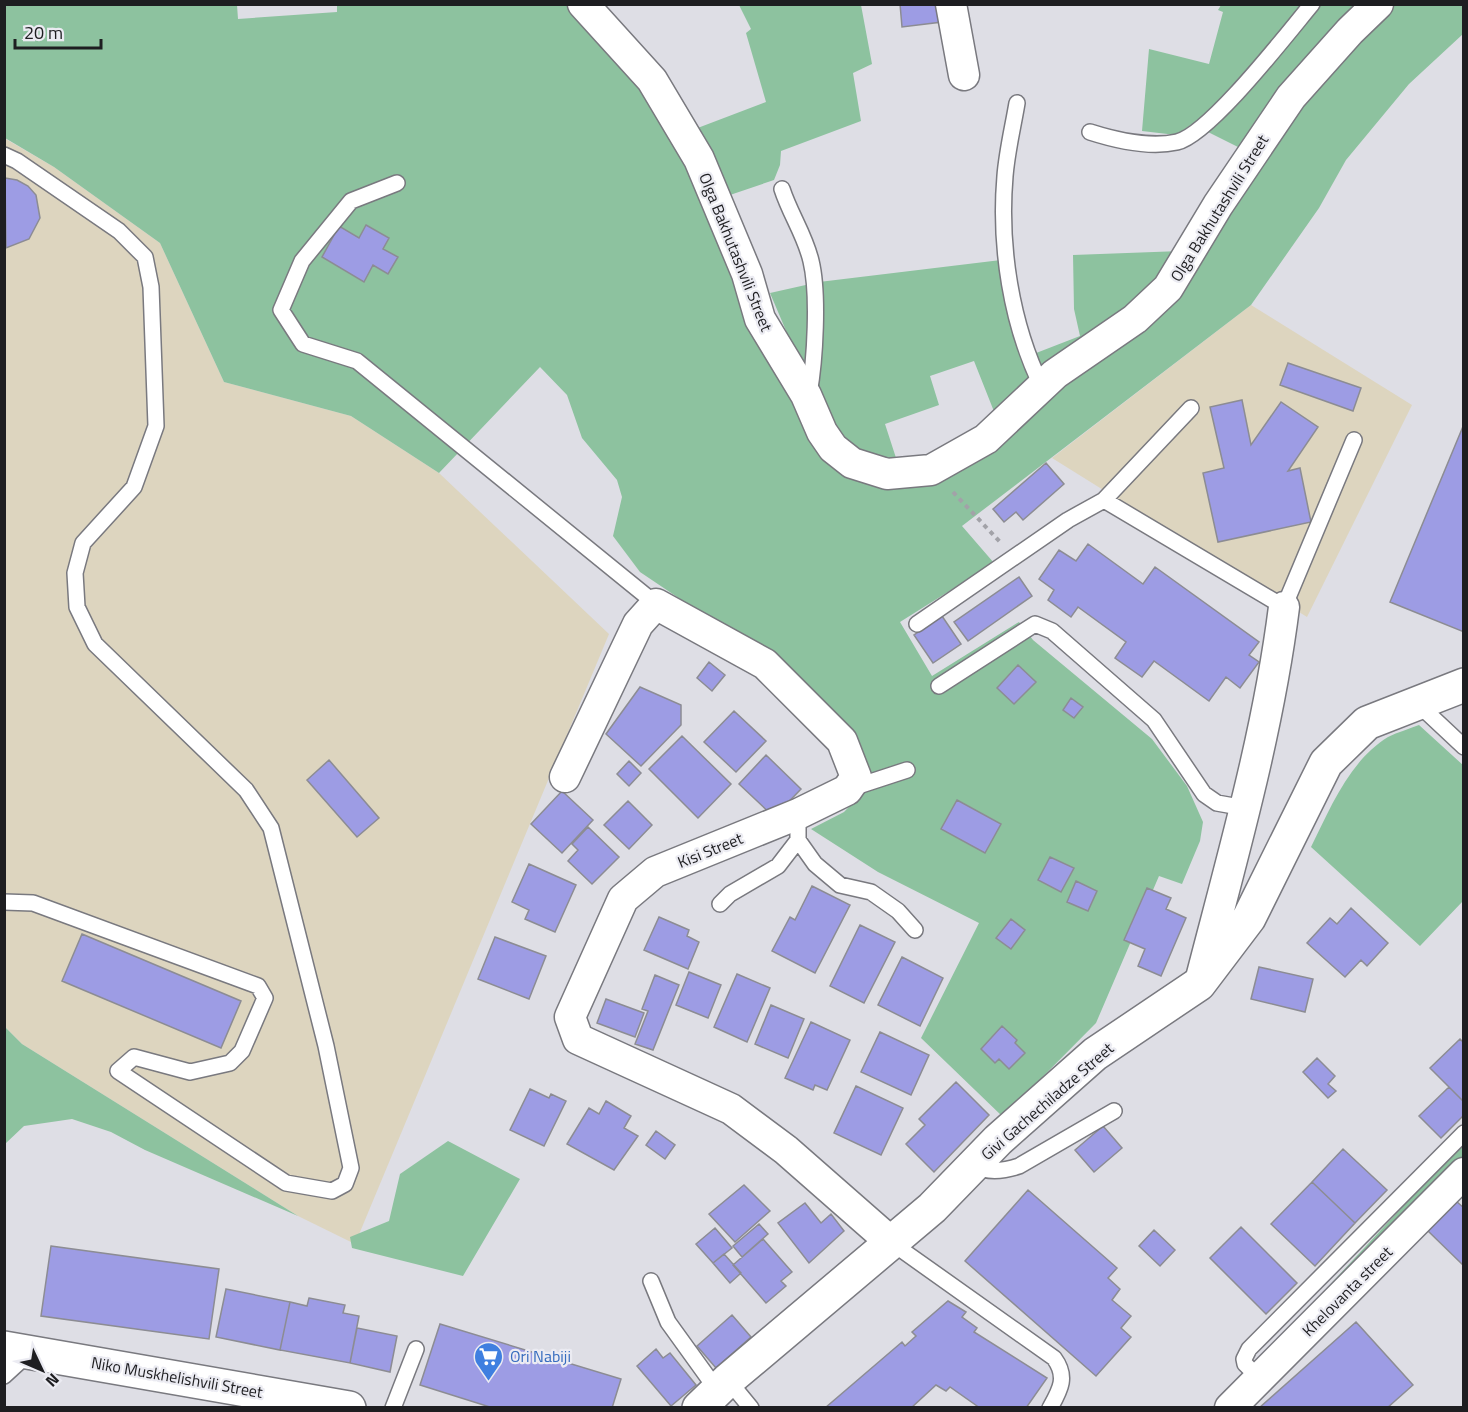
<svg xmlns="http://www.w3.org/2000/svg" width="1468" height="1412" font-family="'Titillium Web',sans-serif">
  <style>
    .industrial { fill: #ddd5bf }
    .green { fill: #8dc29f }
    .building { fill: #9d9ce4; stroke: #8c8c93; stroke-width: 1.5 }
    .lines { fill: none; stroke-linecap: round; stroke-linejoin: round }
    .lane-casing { stroke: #79797f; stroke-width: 18 }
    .street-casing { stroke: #79797f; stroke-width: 33 }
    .secondary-casing { stroke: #79797f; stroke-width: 36 }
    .path { stroke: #a2a2a8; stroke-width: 4; stroke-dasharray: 4.5 4.5; stroke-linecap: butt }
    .lane { stroke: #fff; stroke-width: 15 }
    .street { stroke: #fff; stroke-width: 30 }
    .secondary { stroke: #fff; stroke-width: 33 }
    .labels { text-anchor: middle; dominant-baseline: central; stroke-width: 4.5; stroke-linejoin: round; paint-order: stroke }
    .street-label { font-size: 16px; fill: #1e1e21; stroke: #ebebf2 }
    .shop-label { font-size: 16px; fill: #366cbe; stroke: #ebebf2; text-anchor: start }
  </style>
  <rect width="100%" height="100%" fill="#dedee5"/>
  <path class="industrial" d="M4 138 54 167 160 243 224 382 351 416 439 473 609 634 355 1244 298 1216 22 1044 5 1027Z
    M1251 305 1412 405 1307 617 1052 458Z"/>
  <path class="green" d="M337 4 567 5 604 36 684 147 786 384 887 483 1018 419 1153 316 1261 155 1377 15 1393 5H1463V34L1409 84 1346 160 1319 208 1251 305 962 526 994 563 900 622 932 676 1019 622 1033 640 1152 739 1187 786 1203 822 1200 841 1182 884 1159 876 1096 1023 1003 1117 921 1038 979 923 878 872 811 829 844 812 866 789 772 661 640 572 613 536 622 497 617 480 582 438 567 395 540 367 439 473 351 416 224 382 160 243 54 167 5 138V5H237L238 19 337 12Z
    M739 5H861L872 64 853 73 861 121 781 151 780 165 774 180 730 195 695 129 766 102 746 33 751 29Z
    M1221 5H1367L1246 151 1192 124 1176 135 1142 131 1149 49 1209 64 1223 12 1218 10Z
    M1181 251 1159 286 1043 375 1031 355 1080 336 1074 309 1073 255Z
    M1001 260 1015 342 1031 384 997 419 974 361 930 376 939 405 885 424 897 461 850 456 801 366 770 293 819 282Z
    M1419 725 1464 766 1463 901 1420 946 1311 847C1330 809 1349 761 1388 737 1398 732 1409 729 1419 725Z
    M5 1027 22 1044 298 1216 145 1150 111 1132 72 1119 24 1126 5 1144Z
    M448 1141 520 1179 463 1276 352 1248 350 1237 389 1221 400 1174Z
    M1463 1142V1160L1283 1335Z"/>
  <path class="building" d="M900 4H939L942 22 902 27Z
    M5 178 17 180 28 186 36 195 40 218 29 239 6 248Z
    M366 225 389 238 383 249 398 257 388 274 373 265 364 282 322 257 339 226 359 238Z
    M1288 363 1361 388 1353 411 1280 385Z
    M1242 400 1251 445 1281 402 1318 427 1288 471 1300 468 1311 522 1218 542 1203 473 1224 468 1210 407Z
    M1464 424V632L1390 602Z
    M1046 463 1064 484 1023 520 1016 512 1004 522 993 509Z
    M1088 544 1143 584 1155 567 1259 642 1249 655 1259 662 1240 688 1226 677 1209 701 1154 661 1142 677 1115 658 1126 642 1078 607 1071 617 1048 600 1054 590 1039 579 1059 550 1076 561Z
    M1019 577 1032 596 968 641 954 622Z
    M942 616 961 644 933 663 914 635Z
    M709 662 725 675 712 691 697 678Z
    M1018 665 1036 682 1014 704 997 688Z
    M640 687 681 705V725L641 766 606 734Z
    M1071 698 1083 707 1074 718 1063 710Z
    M734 711 766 741 736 772 704 742Z
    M682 736 731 784 698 818 649 769Z
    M766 755 801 789 774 817 739 784Z
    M329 760 379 818 357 837 307 780Z
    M629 761 641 773 629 786 617 774Z
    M562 791 593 820 562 853 531 824Z
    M957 800 1001 824 985 853 941 829Z
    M628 801 652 825 629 849 604 825Z
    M588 827 619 857 592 884 568 861 578 850 572 844Z
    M1050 857 1074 868 1061 892 1038 880Z
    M529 864 576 885 555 932 525 919 529 910 512 902Z
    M1076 881 1097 891 1088 911 1067 902Z
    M812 886 850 905 815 973 772 951 790 917 795 920Z
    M1147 888 1171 898 1166 909 1186 918 1161 976 1138 966 1145 949 1124 940Z
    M1351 908 1388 943 1367 966 1361 960 1345 977 1307 943 1330 918 1337 924Z
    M659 917 689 930 687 936 699 942 688 969 644 950Z
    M1011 919 1025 930 1011 949 996 938Z
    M860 925 895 942 864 1003 830 986Z
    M82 934 241 1001 221 1048 62 981Z
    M495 937 546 956 529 999 478 979Z
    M902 957 943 978 920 1026 878 1005Z
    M1259 967 1313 979 1305 1012 1251 999Z
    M689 972 721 985 708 1018 676 1005Z
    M737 974 770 988 747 1042 714 1027Z
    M655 975 679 985 653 1050 635 1044 648 1011 642 1009Z
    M606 999 644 1013 635 1037 597 1023Z
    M771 1005 804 1019 788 1058 755 1044Z
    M811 1022 850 1040 827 1090 815 1085 813 1090 785 1078Z
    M1002 1026 1017 1040 1015 1043 1025 1053 1009 1069 999 1059 995 1063 981 1049Z
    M880 1032 929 1055 911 1095 861 1072Z
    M1460 1039 1464 1043V1102L1430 1068Z
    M1317 1058 1335 1076 1328 1084 1336 1091 1328 1098 1303 1072Z
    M956 1082 989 1115 934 1172 906 1144 925 1125 919 1119Z
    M856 1086 903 1108 881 1155 834 1133Z
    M1449 1087 1464 1102V1115L1441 1138 1419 1116Z
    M530 1089 549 1098 551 1094 566 1101 544 1146 510 1130Z
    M606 1101 631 1116 624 1128 638 1136 614 1170 567 1144 589 1108 599 1114Z
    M1103 1126 1122 1148 1094 1172 1075 1150Z
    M656 1131 675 1145 665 1159 646 1145Z
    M1343 1149 1387 1190 1355 1223 1312 1182Z
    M1312 1182 1355 1223 1315 1266 1271 1224Z
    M744 1185 770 1211 735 1242 709 1214Z
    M1028 1190 1117 1268 1108 1278 1120 1289 1112 1300 1131 1316 1121 1328 1131 1337 1096 1376 965 1261Z
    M1456 1201 1464 1208V1266L1427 1230Z
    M805 1203 821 1223 831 1214 844 1231 809 1263 778 1223Z
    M759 1224 768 1234 742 1257 733 1246Z
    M1241 1227 1297 1283 1266 1314 1210 1258Z
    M715 1228 732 1248 713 1263 696 1244Z
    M1154 1230 1175 1250 1160 1266 1139 1246Z
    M763 1239 792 1272 781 1281 786 1286 766 1303 733 1265Z
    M51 1246 219 1269 209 1339 41 1316Z
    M724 1254 741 1273 730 1283 713 1263Z
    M226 1289 290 1302 280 1350 216 1337Z
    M309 1298 345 1305 343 1313 359 1316 350 1363 280 1350 290 1302 307 1306Z
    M948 1301 966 1312 962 1317 977 1328 974 1332 1047 1378 1026 1408H980L950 1387 946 1391 936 1385 911 1408H825L902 1342 905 1346 916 1336 912 1332Z
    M732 1315 751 1337 716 1368 697 1346Z
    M1356 1322 1413 1385 1387 1408H1259Z
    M440 1324 621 1379 612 1408H493L420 1385Z
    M357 1328 397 1336 390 1372 350 1363Z
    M656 1349 663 1358 670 1353 696 1385 671 1406 637 1366Z"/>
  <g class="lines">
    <defs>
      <path id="lane" d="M1017 103C1013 127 1007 151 1005 176 999 246 1011 324 1042 387
        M1090 132C1115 140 1151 148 1177 142 1209 135 1287 34 1312 4
        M4 155 17 161 119 231 145 257 151 287 156 426 134 487 83 543 75 573 77 607 95 644 246 790 271 828 326 1046 351 1168 345 1184 332 1191 286 1183 118 1071 134 1057 190 1072 230 1063 242 1051 265 998 258 986 33 903 4 902
        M397 183 351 201 302 261 281 310 303 344 357 361 656 604
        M782 189C790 214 805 235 811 261 819 294 815 361 809 394
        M1104 500 1191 408
        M917 624 1068 520 1104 500 1284 607 1354 440
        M939 686 1035 624 1052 631 1154 720 1204 794 1217 803 1245 808
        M1417 703 1464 747
        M852 788 907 770
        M798 814V840L815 864 840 885 871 892 898 911 915 930
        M720 904 730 894 778 866 798 840
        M974 1166C989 1173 1004 1171 1019 1166L1114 1111
        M892 1243 1054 1358C1068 1377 1060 1390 1050 1408
        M651 1281 668 1322 717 1390
        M4 1376 28 1354
        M1259 1378 1245 1364 1244 1359 1249 1349 1464 1133
        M728 1380 751 1408
        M393 1408 416 1349"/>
      <path id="street" d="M583 4 652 80 699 159 747 274 760 319 806 395 822 432 833 448 852 463 887 474 931 470 986 439 1055 374 1135 319 1168 288 1218 205 1291 97 1350 31 1378 4
        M951 4 964 75
        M565 777 638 624 656 604 765 664 842 741 856 777 847 790 798 814 655 872 623 899 570 1017 578 1039 731 1109 786 1150 892 1243
        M1200 982C1232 858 1268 734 1284 607
        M1230 1408 1464 1173"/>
      <path id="secondary" d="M4 1348 349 1408
        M699 1408 728 1380 932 1208 998 1140 1095 1054 1199 984 1249 918 1326 763 1367 723 1464 685"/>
    </defs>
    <use href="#lane" class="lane-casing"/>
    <use href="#street" class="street-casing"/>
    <use href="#secondary" class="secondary-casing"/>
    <path class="path" d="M953 492 1001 543"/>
    <use href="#lane" class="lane"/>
    <use href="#street" class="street"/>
    <use href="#secondary" class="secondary"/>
  </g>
  <defs>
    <symbol id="supermarket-pin" viewBox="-11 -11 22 30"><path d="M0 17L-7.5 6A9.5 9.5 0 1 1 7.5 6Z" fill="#3f7fe0" stroke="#ebebf2"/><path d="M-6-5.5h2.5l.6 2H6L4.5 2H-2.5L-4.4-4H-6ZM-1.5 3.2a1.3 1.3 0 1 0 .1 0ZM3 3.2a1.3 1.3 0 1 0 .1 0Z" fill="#fff"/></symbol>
  </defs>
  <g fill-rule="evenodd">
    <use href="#supermarket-pin" x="472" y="1340" width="33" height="45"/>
  </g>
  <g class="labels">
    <g class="street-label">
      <text transform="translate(1219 208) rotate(-58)">Olga Bakhutashvili Street</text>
      <text transform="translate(736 252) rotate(68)">Olga Bakhutashvili Street</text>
      <text transform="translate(710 850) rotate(-22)">Kisi Street</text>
      <text transform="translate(1047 1101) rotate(-41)">Givi Gachechiladze Street</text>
      <text transform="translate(1347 1291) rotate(-45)">Khelovanta street</text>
      <text transform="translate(177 1377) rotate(10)">Niko Muskhelishvili Street</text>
    </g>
    <g class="shop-label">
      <text x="510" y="1356">Ori Nabiji</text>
    </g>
  </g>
  <rect width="1468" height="1412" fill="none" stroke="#1e1e21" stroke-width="12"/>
  <g transform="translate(42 1370) rotate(134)" stroke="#ebebf2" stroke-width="4.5" paint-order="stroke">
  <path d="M0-4.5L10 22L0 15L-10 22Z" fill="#1e1e21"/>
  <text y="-9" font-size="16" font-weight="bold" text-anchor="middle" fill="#1e1e21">N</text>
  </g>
  <path d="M15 39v9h86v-9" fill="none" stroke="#1e1e21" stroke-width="3"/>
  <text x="24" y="39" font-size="18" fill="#1e1e21" stroke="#ebebf2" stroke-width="4.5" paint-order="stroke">20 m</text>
</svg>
